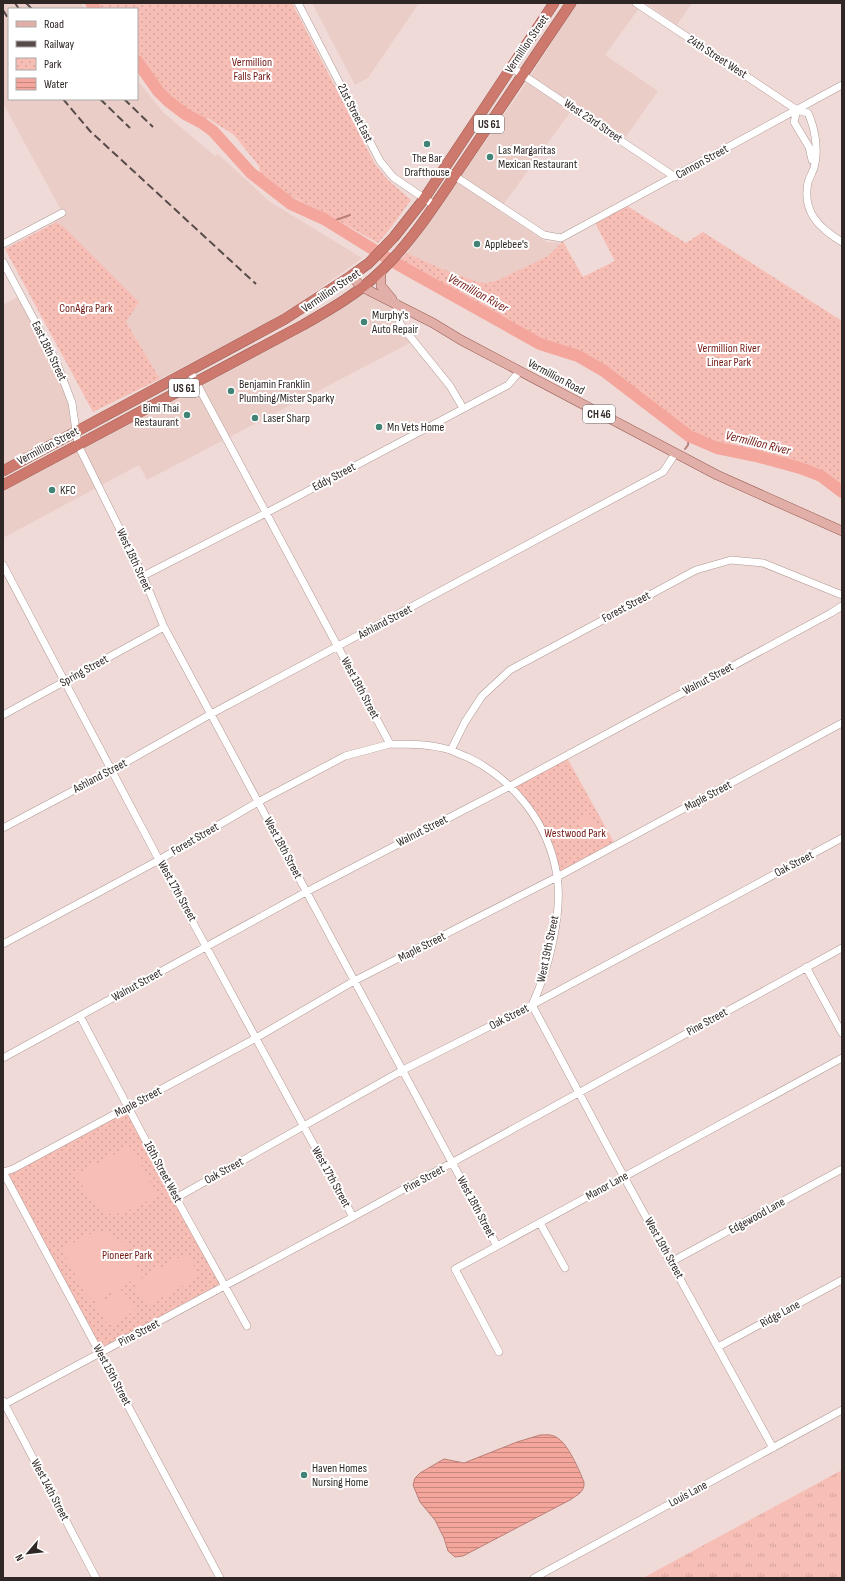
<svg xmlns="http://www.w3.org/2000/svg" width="845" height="1581" font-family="'Sofia Sans Condensed',sans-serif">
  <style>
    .built { fill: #ebcdc8 }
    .grass { fill: url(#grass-tufts) }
    .park { fill: url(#park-dots) }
    .pitch { fill: #f7beb6 }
    .water { fill: url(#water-rules); stroke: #b98078 }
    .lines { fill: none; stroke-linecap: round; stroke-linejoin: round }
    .stream { stroke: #b98078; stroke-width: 2 }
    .river { stroke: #f4a69c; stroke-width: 12 }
    .minor-casing { stroke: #ae9996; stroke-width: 8 }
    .major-casing { stroke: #965c54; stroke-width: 10 }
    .highway-casing { stroke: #965c54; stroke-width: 11 }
    .minor { stroke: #fff; stroke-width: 7 }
    .major { stroke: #e2afa8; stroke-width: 9 }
    .highway { stroke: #ce796e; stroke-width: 10 }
    .rail { stroke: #564b49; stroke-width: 2; stroke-dasharray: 8 4; stroke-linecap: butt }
    .poi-dot { fill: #418375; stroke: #fff; stroke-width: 1.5 }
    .labels { text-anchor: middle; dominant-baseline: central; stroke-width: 4; stroke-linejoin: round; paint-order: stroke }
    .shield { fill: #fff; stroke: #6d6866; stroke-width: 1 }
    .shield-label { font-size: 11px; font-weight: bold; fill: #2f2725 }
    .street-label { font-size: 12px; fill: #2f2725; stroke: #fff }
    .park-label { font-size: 12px; fill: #731a15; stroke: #fff }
    .poi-label { font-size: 12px; fill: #2f2725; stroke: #fff; text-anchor: start }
    .water-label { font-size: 13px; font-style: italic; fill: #751c17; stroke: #fff }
  </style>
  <defs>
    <pattern id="grass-tufts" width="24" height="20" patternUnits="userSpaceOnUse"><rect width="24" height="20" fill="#f7beb6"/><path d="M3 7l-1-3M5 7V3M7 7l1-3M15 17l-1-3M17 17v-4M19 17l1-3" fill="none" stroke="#d4a39c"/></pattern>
    <pattern id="park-dots" width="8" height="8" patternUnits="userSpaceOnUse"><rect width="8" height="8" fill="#f7beb6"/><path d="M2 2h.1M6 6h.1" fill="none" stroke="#d4a39c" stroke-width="1.8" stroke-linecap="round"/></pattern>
    <pattern id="water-rules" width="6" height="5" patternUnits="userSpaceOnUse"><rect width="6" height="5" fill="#f4a69c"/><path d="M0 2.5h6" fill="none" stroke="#c6877f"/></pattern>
  </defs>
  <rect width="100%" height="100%" fill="#f0dad7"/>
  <path class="built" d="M3 3H81L85 9H9V99H137V80L164 113 215 156 218 154 269 201 362 258 286 313 160 379 126 322 64 227 50 219 62 212 3 103Z
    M312 3H419L368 78 355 85Z
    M577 3H643L605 55 658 91 626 137 576 104 499 211 547 242 561 243 548 256 498 280 486 283 478 282 440 268 407 253 524 86Z
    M646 3H692L677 25Z
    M362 287 396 303 400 324 414 341 147 480 139 465 3 538V485Z
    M21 295 56 361 77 431 3 471V305Z"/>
  <path class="grass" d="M842 1470V1578H643Z"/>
  <path class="park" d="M98 3H292L375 164 387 179 411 200 389 230 378 243 323 212 284 193 260 175 259 166 234 135 209 119 189 113 172 102 137 57V9H101Z
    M624 204 686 243 703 232 842 321V492L821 476 800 468 756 456 717 448 689 436 604 371 578 356 540 344 397 264 407 253 440 268 478 282 486 283 498 280 548 256 561 243V238L583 277 615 261 594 221Z
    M56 222 64 227 139 302 126 322 160 379 93 412 5 249Z
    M566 756 616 846 557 877 547 842 510 786Z
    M128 1107 226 1286 100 1353 3 1172Z"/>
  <path class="pitch" d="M590 814 600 834 590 839 579 820Z
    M126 1148 133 1149 156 1193C146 1206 127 1211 112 1215L98 1207 84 1189 77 1174Z
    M104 1232 125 1243 142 1275 98 1300 88 1298 62 1251 84 1235Z
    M185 1256C192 1260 196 1268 197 1276L193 1280 152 1303C142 1304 136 1292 135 1283L138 1280 180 1257Z
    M123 1290 135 1311 108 1326 96 1304Z"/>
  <path class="water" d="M540 1435C545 1435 551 1434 556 1437 568 1443 579 1470 584 1482 585 1492 577 1495 570 1500L463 1556 455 1557 448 1551 444 1538 435 1520 420 1502 413 1485 415 1478 420 1473 444 1459 464 1463 517 1442Z"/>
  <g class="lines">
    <path class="stream" d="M324 219 336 220 350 215
      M685 449 688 445 689 436"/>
    <path class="river" d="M91 3 95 9
      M137 61 158 91 168 101 185 114 202 123 213 131 251 173 291 204 324 219 397 264 540 344 578 356 604 371 689 436 717 448 756 456 800 468 821 476 842 492"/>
    <defs>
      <path id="minor" d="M298 3 380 161 393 177 434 205
        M636 3 797 110 808 113C815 128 819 151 814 168 812 173 810 177 808 182 802 212 819 228 842 242
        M511 67 675 177
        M797 110 794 122 809 147 812 160
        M444 169 544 235 561 238 842 85
        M3 244 62 213
        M3 262 56 361 72 403 78 445 143 576 164 627 497 1246
        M396 303 400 324 450 386 463 408
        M190 371 390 744C411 744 430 744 450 750 456 752 461 755 467 757 514 779 549 824 557 876 563 914 548 971 532 1005L624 1177 773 1448
        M3 565 159 860 353 1217
        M143 576 266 513 508 385 519 372
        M3 715 164 627
        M451 750 465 722 482 696 510 670 696 570 731 560 763 563 842 595
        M3 828 112 770 211 714 663 472 675 454
        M3 944 159 860 258 802 345 756 390 744
        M806 967 842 1033
        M80 1016 176 1198 247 1326
        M3 1058 306 892 510 786 831 613 842 606
        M3 1172 13 1169 256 1038 354 981 557 877 842 723
        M3 1172 220 1578
        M176 1198 403 1070 532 1005 842 838
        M540 1223 565 1268
        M671 1262 842 1169
        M718 1347 842 1280
        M499 1352 455 1269 842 1058
        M3 1401 96 1578
        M3 1405 353 1217 842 948
        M534 1578 842 1410"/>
      <path id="major" d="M381 271V286L392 299
        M351 276 362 287 433 323 461 340 717 475 842 531"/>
      <path id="highway" d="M3 471 285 319 351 276 369 263 394 237 424 199 554 3
        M3 485 303 325C331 309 359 293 382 270 415 238 440 197 466 159 501 107 536 55 571 3"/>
    </defs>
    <use href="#minor" class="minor-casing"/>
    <use href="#major" class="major-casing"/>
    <use href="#highway" class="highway-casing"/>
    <use href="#minor" class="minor"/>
    <use href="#major" class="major"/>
    <use href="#highway" class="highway"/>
    <path class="rail" d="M15 3 19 9
      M26 3 32 9
      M3 10 9 20
      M63 99 90 131 256 284
      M100 99 130 128
      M124 99 153 127"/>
  </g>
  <g class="poi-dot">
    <circle cx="427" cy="144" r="4"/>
    <circle cx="490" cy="157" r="4"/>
    <circle cx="477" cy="244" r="4"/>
    <circle cx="364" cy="322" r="4"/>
    <circle cx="231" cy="391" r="4"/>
    <circle cx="187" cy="415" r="4"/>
    <circle cx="255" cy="418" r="4"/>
    <circle cx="379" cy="427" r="4"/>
    <circle cx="52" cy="490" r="4"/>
    <circle cx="304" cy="1475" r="4"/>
  </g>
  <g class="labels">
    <g class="shield">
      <rect x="474" y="115" width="30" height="18" rx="3"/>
      <rect x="169" y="379" width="30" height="18" rx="3"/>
      <rect x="583" y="405" width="32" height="18" rx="3"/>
    </g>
    <g class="shield-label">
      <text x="489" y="124">US 61</text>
      <text x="184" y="388">US 61</text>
      <text x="599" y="414">CH 46</text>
    </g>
    <g class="street-label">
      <text transform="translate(527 44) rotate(-56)">Vermillion Street</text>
      <text transform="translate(717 57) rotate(33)">24th Street West</text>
      <text transform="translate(355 113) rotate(63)">21st Street East</text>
      <text transform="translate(593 121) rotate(34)">West 23rd Street</text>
      <text transform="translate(702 162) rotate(-29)">Cannon Street</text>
      <text transform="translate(331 291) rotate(-34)">Vermillion Street</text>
      <text transform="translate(49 351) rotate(64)">East 18th Street</text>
      <text transform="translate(556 377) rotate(28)">Vermillion Road</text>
      <text transform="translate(48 446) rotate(-28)">Vermillion Street</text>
      <text transform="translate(334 477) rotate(-28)">Eddy Street</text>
      <text transform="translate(134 560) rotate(65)">West 18th Street</text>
      <text transform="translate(626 607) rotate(-28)">Forest Street</text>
      <text transform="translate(385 622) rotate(-28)">Ashland Street</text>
      <text transform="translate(84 671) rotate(-29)">Spring Street</text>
      <text transform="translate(708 679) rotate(-28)">Walnut Street</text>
      <text transform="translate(360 688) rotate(62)">West 19th Street</text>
      <text transform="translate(100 776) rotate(-28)">Ashland Street</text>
      <text transform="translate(708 796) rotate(-28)">Maple Street</text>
      <text transform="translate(422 831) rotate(-27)">Walnut Street</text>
      <text transform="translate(195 839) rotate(-30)">Forest Street</text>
      <text transform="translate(283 848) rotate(62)">West 18th Street</text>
      <text transform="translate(794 864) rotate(-28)">Oak Street</text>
      <text transform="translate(177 891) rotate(61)">West 17th Street</text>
      <text transform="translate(422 947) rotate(-27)">Maple Street</text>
      <text transform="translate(548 949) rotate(-78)">West 19th Street</text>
      <text transform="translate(137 985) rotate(-29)">Walnut Street</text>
      <text transform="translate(509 1017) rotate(-27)">Oak Street</text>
      <text transform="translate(707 1022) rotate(-29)">Pine Street</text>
      <text transform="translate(138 1102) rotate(-28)">Maple Street</text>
      <text transform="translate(224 1171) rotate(-29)">Oak Street</text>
      <text transform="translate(163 1172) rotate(62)">16th Street West</text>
      <text transform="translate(331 1177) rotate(61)">West 17th Street</text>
      <text transform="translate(424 1179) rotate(-29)">Pine Street</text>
      <text transform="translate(607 1186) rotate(-29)">Manor Lane</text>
      <text transform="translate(476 1207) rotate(62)">West 18th Street</text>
      <text transform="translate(757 1216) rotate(-29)">Edgewood Lane</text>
      <text transform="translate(664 1248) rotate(61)">West 19th Street</text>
      <text transform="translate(780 1314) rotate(-29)">Ridge Lane</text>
      <text transform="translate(139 1333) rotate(-28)">Pine Street</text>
      <text transform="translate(112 1375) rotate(62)">West 15th Street</text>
      <text transform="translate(50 1490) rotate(62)">West 14th Street</text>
      <text transform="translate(688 1494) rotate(-28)">Louis Lane</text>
    </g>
    <g class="park-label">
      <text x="252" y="62">Vermillion<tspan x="252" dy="14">Falls Park</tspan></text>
      <text x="86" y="308">ConAgra Park</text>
      <text x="729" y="348">Vermillion River<tspan x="729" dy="14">Linear Park</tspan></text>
      <text x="575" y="833">Westwood Park</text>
      <text x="127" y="1255">Pioneer Park</text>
    </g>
    <g class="poi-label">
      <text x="498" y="150">Las Margaritas<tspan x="498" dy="14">Mexican Restaurant</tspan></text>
      <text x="427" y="158" text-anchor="middle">The Bar<tspan x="427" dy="14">Drafthouse</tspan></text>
      <text x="485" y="244">Applebee's</text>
      <text x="372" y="315">Murphy's<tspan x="372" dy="14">Auto Repair</tspan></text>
      <text x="239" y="384">Benjamin Franklin<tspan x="239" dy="14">Plumbing/Mister Sparky</tspan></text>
      <text x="179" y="408" text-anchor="end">Bimi Thai<tspan x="179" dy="14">Restaurant</tspan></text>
      <text x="263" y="418">Laser Sharp</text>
      <text x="387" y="427">Mn Vets Home</text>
      <text x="60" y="490">KFC</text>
      <text x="312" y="1468">Haven Homes<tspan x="312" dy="14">Nursing Home</tspan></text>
    </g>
    <g class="water-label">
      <text transform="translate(478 293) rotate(29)">Vermillion River</text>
      <text transform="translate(758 443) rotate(14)">Vermillion River</text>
    </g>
  </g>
  <rect width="845" height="1581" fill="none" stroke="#2f2725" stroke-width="8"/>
  <rect x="8" y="8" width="130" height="92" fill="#ffffff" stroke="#aca9a8"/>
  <rect x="16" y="21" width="20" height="6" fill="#e2afa8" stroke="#aca9a8"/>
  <text x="44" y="28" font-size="12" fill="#2f2725">Road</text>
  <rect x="16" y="41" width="20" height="6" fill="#564b49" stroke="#aca9a8"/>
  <text x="44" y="48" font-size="12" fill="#2f2725">Railway</text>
  <rect x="16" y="58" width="20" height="12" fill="url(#park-dots)" stroke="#aca9a8"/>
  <text x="44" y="68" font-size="12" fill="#2f2725">Park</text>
  <rect x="16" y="78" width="20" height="12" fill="url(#water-rules)" stroke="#aca9a8"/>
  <text x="44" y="88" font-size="12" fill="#2f2725">Water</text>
  <g transform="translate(28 1553) rotate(242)" stroke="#ffffff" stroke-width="3" paint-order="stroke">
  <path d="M0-3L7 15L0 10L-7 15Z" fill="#2f2725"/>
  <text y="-6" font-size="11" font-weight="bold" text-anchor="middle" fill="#2f2725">N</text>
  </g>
</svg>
